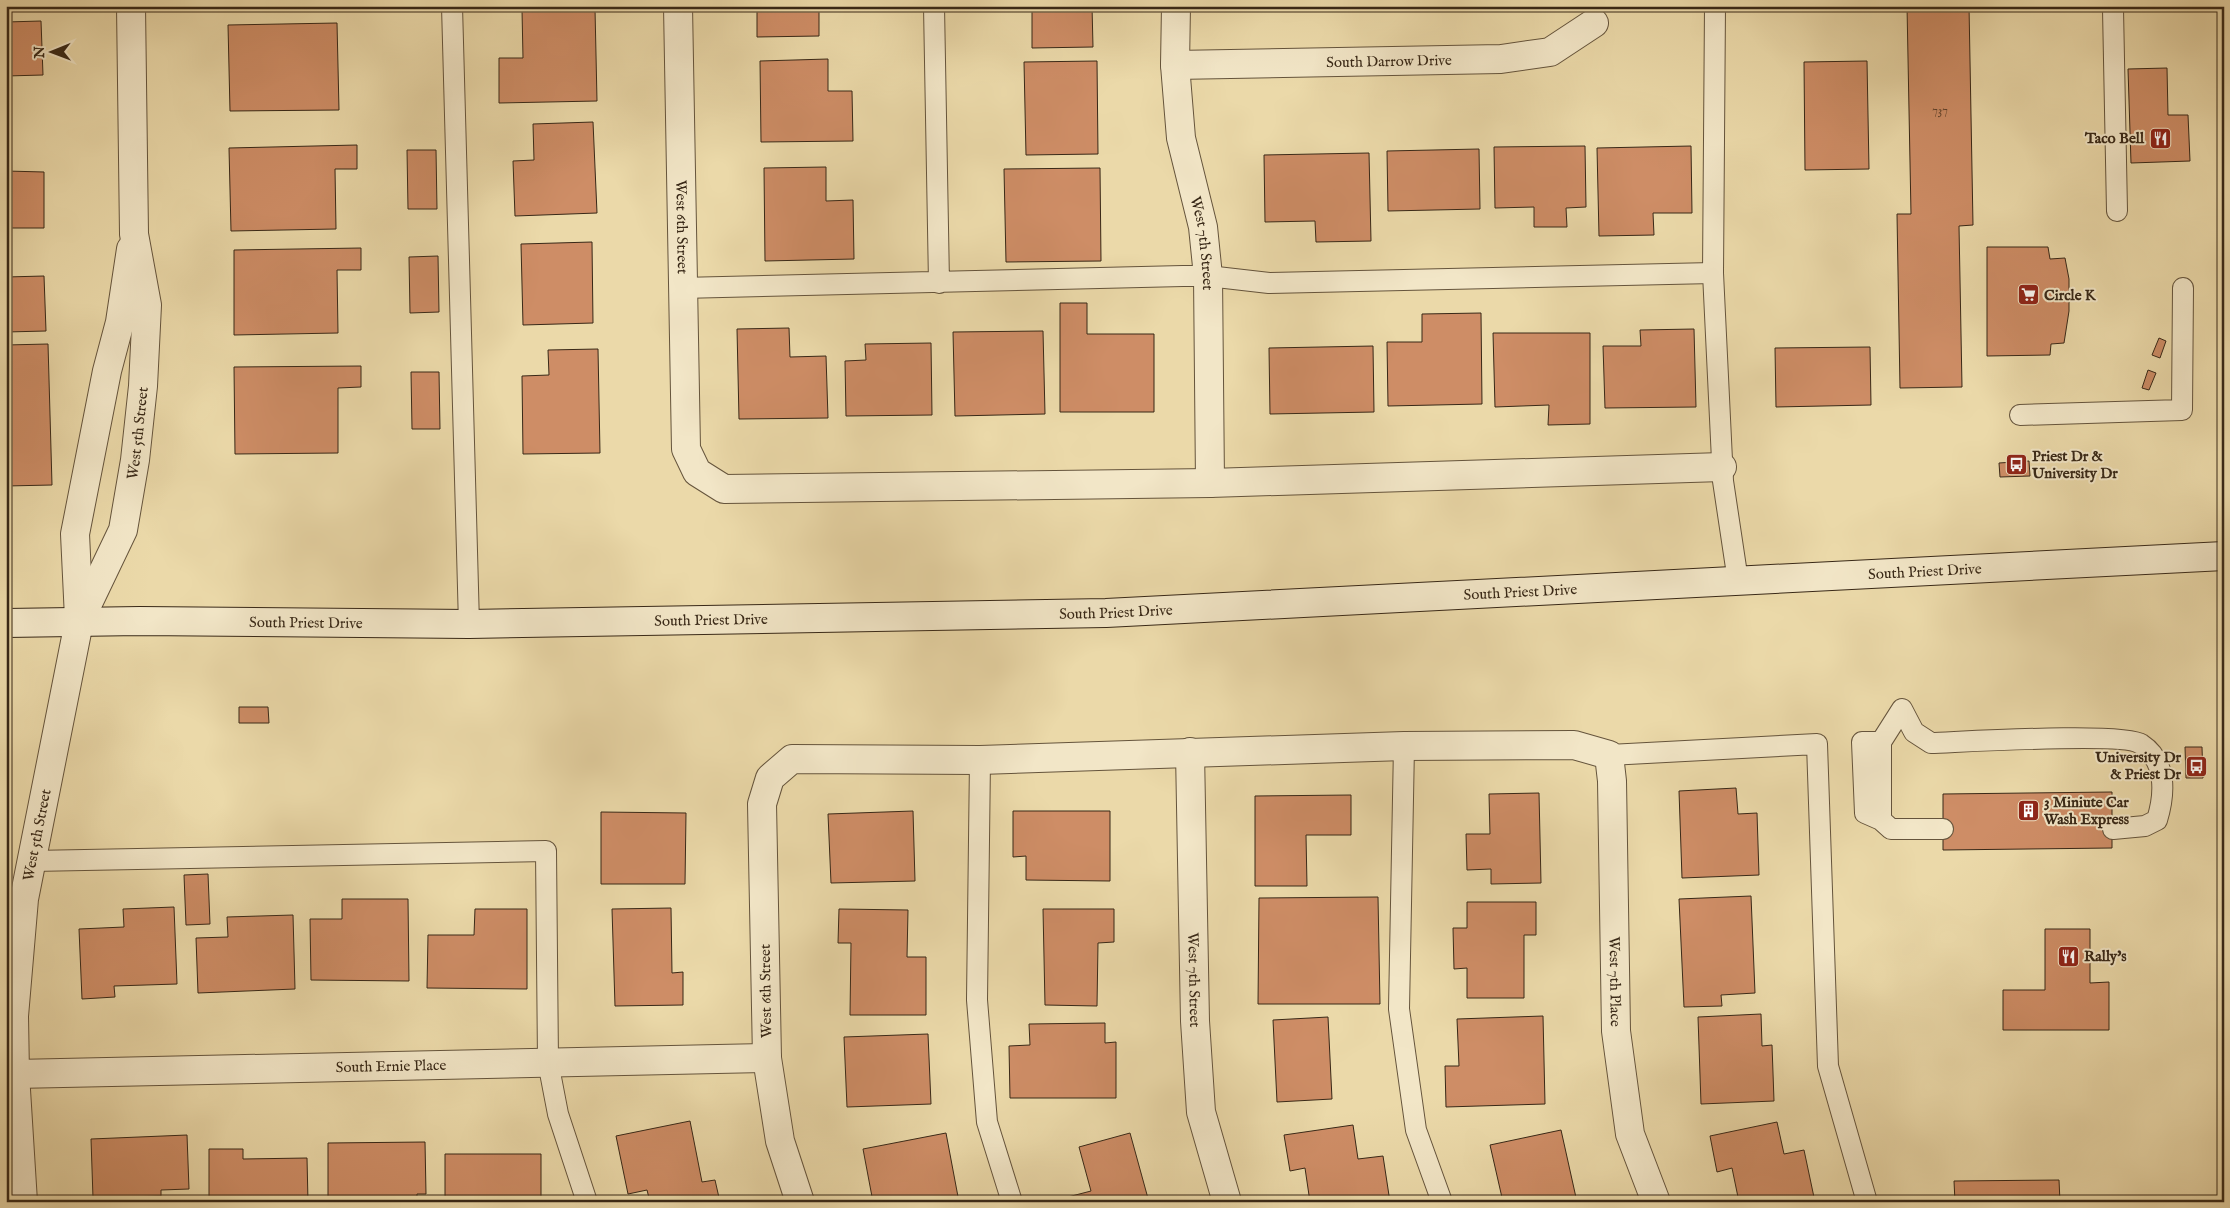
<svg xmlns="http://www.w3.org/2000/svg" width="2230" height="1208" font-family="'IM FELL English',serif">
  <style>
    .building { fill: #ce8d66; stroke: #382817 }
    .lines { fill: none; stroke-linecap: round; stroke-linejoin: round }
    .lane-casing { stroke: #65543c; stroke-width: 22 }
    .street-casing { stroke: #65543c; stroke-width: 30 }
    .secondary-casing { stroke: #382817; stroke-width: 30 }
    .lane { stroke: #f2e6c7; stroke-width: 20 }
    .street { stroke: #f2e6c7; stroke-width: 28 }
    .secondary { stroke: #f2e6c7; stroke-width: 28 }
    .labels { text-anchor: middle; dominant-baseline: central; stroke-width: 4; stroke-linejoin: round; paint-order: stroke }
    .number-label { font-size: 12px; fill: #5e412b }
    .street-label { font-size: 15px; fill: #382817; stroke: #f2e6c7 }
    .poi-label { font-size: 15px; font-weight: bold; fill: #382817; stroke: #f2e6c7; text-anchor: start }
  </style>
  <rect width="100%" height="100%" fill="#ebd9a9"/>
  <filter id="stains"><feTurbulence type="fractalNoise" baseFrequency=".004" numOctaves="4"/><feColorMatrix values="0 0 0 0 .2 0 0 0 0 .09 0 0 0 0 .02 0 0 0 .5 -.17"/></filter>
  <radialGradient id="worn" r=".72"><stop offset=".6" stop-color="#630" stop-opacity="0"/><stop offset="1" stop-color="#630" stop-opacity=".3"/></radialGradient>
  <path class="building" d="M757 6H819V36L757 37Z
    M1032 6H1092L1093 47 1032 48Z
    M1907 6H1969L1973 225 1959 226 1962 387 1900 388 1897 214H1911Z
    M595 9 597 101 499 103V58H523L522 10Z
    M41 21 43 75 6 76V22Z
    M337 23 339 110 230 111 228 25Z
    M828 59V91H852L853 141 761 142 760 61Z
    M1097 61 1098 154 1026 155 1024 62Z
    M1867 61 1869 169 1805 170 1804 62Z
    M2167 68 2168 115H2188L2190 161 2131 163 2128 69Z
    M593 122 597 213 515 216 513 161 534 160 533 124Z
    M357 145V169H335L336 229 231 231 229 148Z
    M1585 146 1586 207 1566 208 1567 227H1534V207L1495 208 1494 147Z
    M1691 146 1692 213H1653L1654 235 1599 236 1597 148Z
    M1479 149 1480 209 1388 211 1387 151Z
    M407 150H436L437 209H408Z
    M1369 153 1371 241 1316 242 1315 221 1265 222 1264 155Z
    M826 167V201L853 200 854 259 765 261 764 168Z
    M1100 168 1101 261 1006 262 1004 169Z
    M6 171 44 172V228H6Z
    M592 242 593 323 523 325 521 244Z
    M1987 247H2048L2050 259 2065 258 2069 279V311L2064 343 2051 344 2050 355 1987 356Z
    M361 248V270H337L338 333 234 335V250Z
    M438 256 439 312 410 313 409 257Z
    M44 276 46 331 6 332V277Z
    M1060 303H1087V334H1154V412H1060Z
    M1481 313 1482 404 1388 406 1387 342H1422V314Z
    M789 328 790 357 826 356 828 418 739 419 737 329Z
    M1694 329 1696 407 1605 408 1603 346H1641L1640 330Z
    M1043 331 1045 414 955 416 953 332Z
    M1493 333H1590V424L1548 425 1549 405 1495 407Z
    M2159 338 2166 341 2160 358 2152 355Z
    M931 343 932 415 846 416 845 361 866 360 865 344Z
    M48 344 52 485 6 486V345Z
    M1373 346 1374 412 1270 414 1269 348Z
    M1870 347 1871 405 1776 407 1775 348Z
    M598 349 600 453 523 454 522 376 549 375 548 350Z
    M361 366V387L338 388V453L235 454 234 367Z
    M2148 370 2156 373 2149 390 2142 388Z
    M411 372H439L440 429H412Z
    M2029 461 2030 476 2000 477 1999 463Z
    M239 707H268L269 723H239Z
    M2185 747H2202L2203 778H2186Z
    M1736 788 1738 814 1757 813 1759 875 1682 878 1679 791Z
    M2112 792V848L1943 850V794Z
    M1539 793 1541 883 1491 884V869L1467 870 1466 834H1490L1489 794Z
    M1351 795V835H1306L1307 886H1255V796Z
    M913 811 915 881 831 883 828 814Z
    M1013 811H1110V881L1026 880V856L1013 857Z
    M601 812 686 813 685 884H601Z
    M208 874 210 924 186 925 184 875Z
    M1751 896 1755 993 1721 995 1722 1006 1684 1007 1679 899Z
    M1378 897 1380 1004H1258L1259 898Z
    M342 899H408L409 981 311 980 310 919H342Z
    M1467 902H1536V935H1524V998H1467V968L1454 969 1453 928H1467Z
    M174 907 177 984 114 986 115 997 82 999 79 929 124 927 123 909Z
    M671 908 672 973 683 972V1005L615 1006 612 909Z
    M475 909H527V989L427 988 428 935H474Z
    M839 909 908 910 907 957H926V1015H850L851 943H838Z
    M1043 909H1114V942L1098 943 1097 1006 1045 1005Z
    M293 915 295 989 198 993 196 938 228 937 227 917Z
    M2045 929H2090V983L2109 982V1030H2003V990H2045Z
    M1761 1014 1762 1046 1772 1045 1774 1101 1701 1104 1698 1017Z
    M1543 1016 1545 1104 1446 1107 1445 1066H1459L1457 1019Z
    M1328 1017 1332 1099 1277 1102 1273 1020Z
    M1105 1023V1043L1116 1042V1098H1010L1009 1046 1030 1045 1029 1024Z
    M928 1034 931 1104 847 1107 844 1037Z
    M690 1121 702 1182 715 1180 720 1202H650L647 1190 628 1194 616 1136Z
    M1777 1122 1784 1154 1804 1150 1815 1202H1739L1732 1168 1717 1172 1710 1136Z
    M1353 1125 1358 1159 1383 1156 1390 1202H1310L1305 1168 1290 1171 1284 1135Z
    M1561 1130 1577 1202H1503L1490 1145Z
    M946 1133 959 1202H873L863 1149Z
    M1130 1133 1149 1202H1065L1064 1198 1091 1191 1079 1147Z
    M187 1135 189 1189 161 1190V1196L93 1198 91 1139Z
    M425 1142 426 1194H417V1202H366V1199H328V1143Z
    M209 1149H243V1159L307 1158 308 1202H209Z
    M445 1154H541V1202H445Z
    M2059 1180 2060 1202H1955L1954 1181Z"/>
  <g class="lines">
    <defs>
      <path id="lane" d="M452 6 469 624
        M934 6 939 283
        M1715 6 1713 273 1723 481 1738 581
        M2113 9 2117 211
        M681 288 1183 276H1208L1269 283 1713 273
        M2020 415 2182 410 2183 288
        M1881 742H1862L1865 813 1881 820
        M1404 746 1399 1009 1416 1130 1442 1202
        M1609 755 1817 744 1828 1066 1867 1202
        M980 760 977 1000 987 1122 1012 1202
        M1943 829H1891L1881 820V742L1902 709 1914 732 1931 743C1962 742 2124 732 2141 744 2167 761 2165 794 2157 820L2145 826 2113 829
        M32 861 546 851 548 1062 558 1114 587 1202"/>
      <g id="street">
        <path id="s1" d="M678 6 686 449 697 472 724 489 1210 483 1722 467"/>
        <path id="s2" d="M1176 6 1175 65 1181 138 1203 227 1208 276 1210 483"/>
        <path id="s3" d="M1175 65 1501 59 1550 52 1594 23"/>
        <path d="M79 618 75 534 107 371 120 322 131 249"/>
        <path id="s4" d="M1190 752 1195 1021 1201 1112 1227 1202"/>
        <path id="s5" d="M15 1074 767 1058"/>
        <path id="s6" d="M23 1202 15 1074 14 1016 24 899 79 622 123 530 135 460 143 386 147 305 134 234 131 6"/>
        <path id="s7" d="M800 1202 780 1141 767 1058 762 804 770 778 792 759 980 760 1404 746 1574 745 1609 755 1612 781 1616 1031 1630 1134 1656 1202"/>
      </g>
      <g id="secondary">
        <path id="s8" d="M6 623 140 621 469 624 1106 613 2224 556"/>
      </g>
    </defs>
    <use href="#lane" class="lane-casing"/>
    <use href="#street" class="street-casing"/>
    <use href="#secondary" class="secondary-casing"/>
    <use href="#lane" class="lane"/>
    <use href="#street" class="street"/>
    <use href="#secondary" class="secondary"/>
  </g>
  <defs>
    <symbol id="restaurant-square" viewBox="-11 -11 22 22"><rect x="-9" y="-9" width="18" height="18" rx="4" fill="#8f2418" stroke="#f2e6c7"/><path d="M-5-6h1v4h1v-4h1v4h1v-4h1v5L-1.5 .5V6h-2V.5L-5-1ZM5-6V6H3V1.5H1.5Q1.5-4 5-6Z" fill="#fff"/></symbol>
    <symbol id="supermarket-square" viewBox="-11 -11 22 22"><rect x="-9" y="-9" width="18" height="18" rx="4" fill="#8f2418" stroke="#f2e6c7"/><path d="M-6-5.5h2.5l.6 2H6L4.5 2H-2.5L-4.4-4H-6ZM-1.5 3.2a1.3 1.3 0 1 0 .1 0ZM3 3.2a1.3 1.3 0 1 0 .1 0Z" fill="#fff"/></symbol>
    <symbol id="bus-square" viewBox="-11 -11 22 22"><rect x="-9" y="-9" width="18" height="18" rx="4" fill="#8f2418" stroke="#f2e6c7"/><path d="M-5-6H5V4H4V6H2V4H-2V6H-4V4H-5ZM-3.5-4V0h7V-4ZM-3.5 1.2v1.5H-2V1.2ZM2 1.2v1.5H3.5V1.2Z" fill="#fff"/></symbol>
    <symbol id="building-square" viewBox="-11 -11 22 22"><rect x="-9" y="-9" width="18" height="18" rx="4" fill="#8f2418" stroke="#f2e6c7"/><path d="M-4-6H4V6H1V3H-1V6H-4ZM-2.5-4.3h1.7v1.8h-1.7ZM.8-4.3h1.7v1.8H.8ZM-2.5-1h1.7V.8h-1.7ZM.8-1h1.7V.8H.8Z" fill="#fff"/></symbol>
  </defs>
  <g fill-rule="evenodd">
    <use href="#restaurant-square" x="2148" y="126" width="25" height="25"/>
    <use href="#supermarket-square" x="2016" y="282" width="25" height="25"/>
    <use href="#bus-square" x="2004" y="452" width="25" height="25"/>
    <use href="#bus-square" x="2184" y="754" width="25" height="25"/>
    <use href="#building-square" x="2016" y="798" width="25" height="25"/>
    <use href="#restaurant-square" x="2056" y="944" width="25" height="25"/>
  </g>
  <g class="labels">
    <g class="number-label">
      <text x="1940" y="110">737</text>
    </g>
    <g class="street-label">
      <text stroke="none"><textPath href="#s3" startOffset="214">South Darrow Drive</textPath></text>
      <text stroke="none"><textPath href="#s1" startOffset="221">West 6th Street</textPath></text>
      <text stroke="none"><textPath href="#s2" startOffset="240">West 7th Street</textPath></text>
      <text stroke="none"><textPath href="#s6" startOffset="786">West 5th Street</textPath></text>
      <text stroke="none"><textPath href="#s8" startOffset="1920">South Priest Drive</textPath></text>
      <text stroke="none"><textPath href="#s8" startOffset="1515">South Priest Drive</textPath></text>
      <text stroke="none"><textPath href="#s8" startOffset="1110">South Priest Drive</textPath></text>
      <text stroke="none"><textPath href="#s8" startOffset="705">South Priest Drive</textPath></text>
      <text stroke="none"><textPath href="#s8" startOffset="300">South Priest Drive</textPath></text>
      <text stroke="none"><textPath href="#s6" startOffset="369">West 5th Street</textPath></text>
      <text stroke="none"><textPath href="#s4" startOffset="228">West 7th Street</textPath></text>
      <text stroke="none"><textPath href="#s7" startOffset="1504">West 7th Place</textPath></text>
      <text transform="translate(766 991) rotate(-91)">West 6th Street</text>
      <text stroke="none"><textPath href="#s5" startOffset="376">South Ernie Place</textPath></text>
    </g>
    <g class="poi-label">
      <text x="2144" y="138" text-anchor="end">Taco Bell</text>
      <text x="2044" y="295">Circle K</text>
      <text x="2032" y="456">Priest Dr &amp;<tspan x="2032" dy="17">University Dr</tspan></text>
      <text x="2181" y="757" text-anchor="end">University Dr<tspan x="2181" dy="17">&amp; Priest Dr</tspan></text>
      <text x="2044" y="802">3 Miniute Car<tspan x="2044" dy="17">Wash Express</tspan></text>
      <text x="2084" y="956">Rally's</text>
    </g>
  </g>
  <rect width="2230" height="1208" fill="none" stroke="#ebd9a9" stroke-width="25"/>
  <rect x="8" y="8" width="2215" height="1193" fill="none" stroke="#382817" stroke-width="2.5"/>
  <rect x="12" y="12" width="2205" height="1183" fill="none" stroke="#382817"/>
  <g transform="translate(52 52) rotate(269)" stroke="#f2e6c7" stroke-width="4" paint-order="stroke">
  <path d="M0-4L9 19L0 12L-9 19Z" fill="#382817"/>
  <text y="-8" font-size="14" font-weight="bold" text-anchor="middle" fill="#382817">N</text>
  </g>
  <rect width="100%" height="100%" filter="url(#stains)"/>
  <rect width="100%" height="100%" fill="url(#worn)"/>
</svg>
